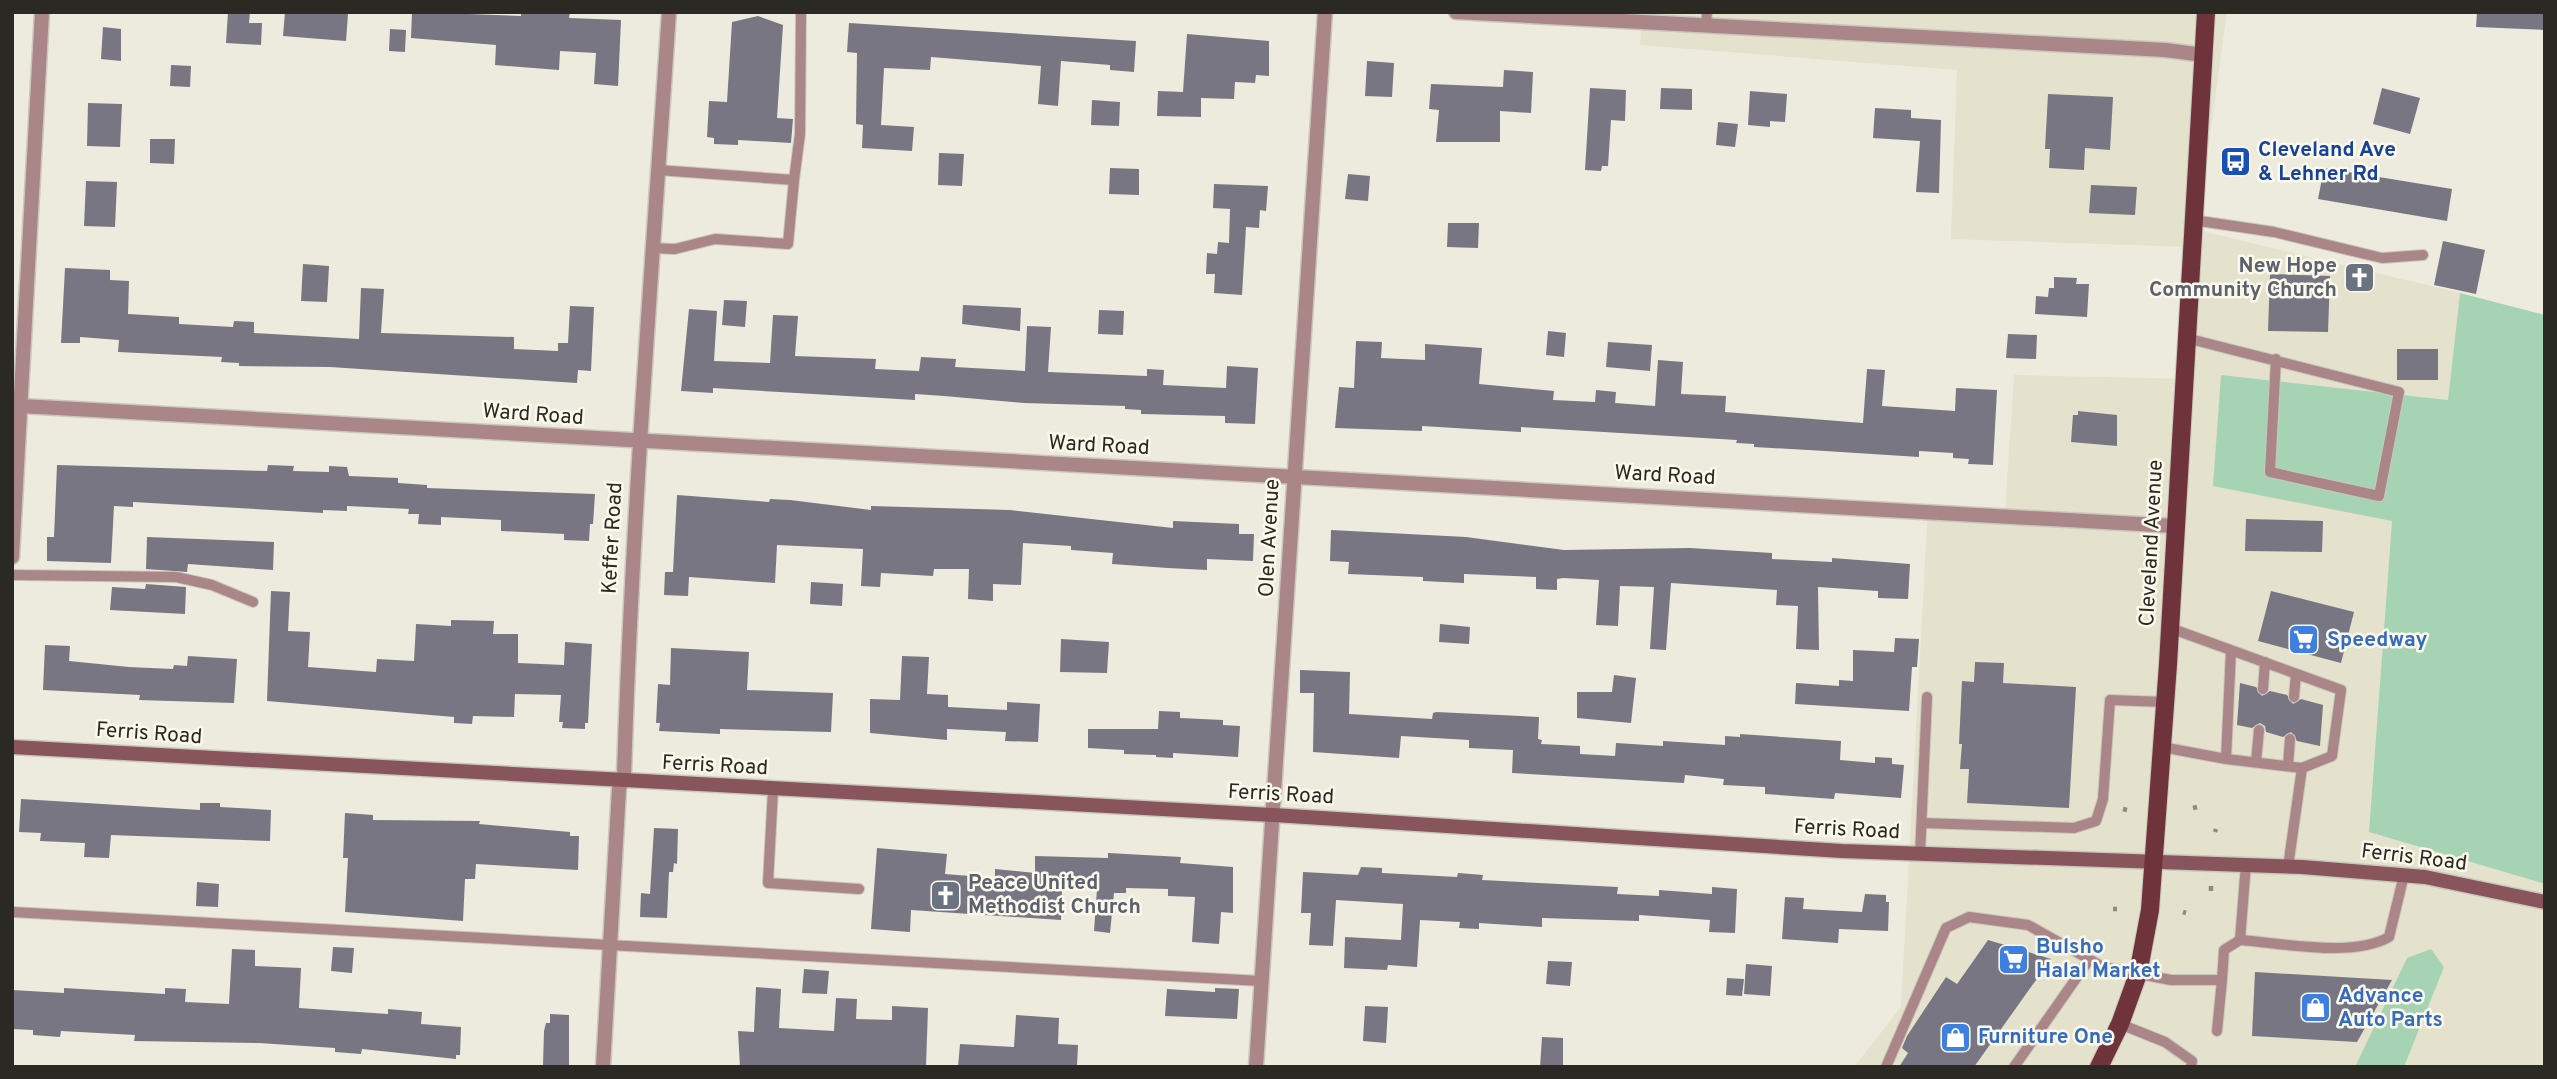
<svg xmlns="http://www.w3.org/2000/svg" width="2557" height="1079" font-family="Overpass,sans-serif">
  <style>
    .built { fill: #e4e1cc }
    .green { fill: #a6d3b3 }
    .building { fill: #787682 }
    .lines { fill: none; stroke-linecap: round; stroke-linejoin: round }
    .lane-casing { stroke: #cac8bd; stroke-width: 12 }
    .street-casing { stroke: #cac8bd; stroke-width: 17 }
    .secondary-casing { stroke: #cac8bd; stroke-width: 17 }
    .primary-casing { stroke: #cac8bd; stroke-width: 20 }
    .path { stroke: #8d8c83; stroke-width: 4.5; stroke-dasharray: 5 5; stroke-linecap: butt }
    .lane { stroke: #aa8689; stroke-width: 10 }
    .street { stroke: #aa8689; stroke-width: 14 }
    .secondary { stroke: #88555c; stroke-width: 14 }
    .primary { stroke: #6f333c; stroke-width: 18 }
    .labels { text-anchor: middle; dominant-baseline: central; stroke-width: 5; stroke-linejoin: round; paint-order: stroke }
    .transit-label { font-size: 21px; font-weight: bold; fill: #164399; stroke: #fbf9eb; text-anchor: start }
    .worship-label { font-size: 21px; font-weight: bold; fill: #5b616d; stroke: #fbf9eb; text-anchor: end }
    .street-label { font-size: 21px; fill: #2a2924; stroke: #fbf9eb }
    .shop-label { font-size: 21px; font-weight: bold; fill: #366cbe; stroke: #fbf9eb; text-anchor: start }
  </style>
  <rect width="100%" height="100%" fill="#edebde"/>
  <path class="built" d="M1643 12H2227L2197 230 2460 293 2448 400 2221 375 2392 521 2369 832 2545 884V1067H2404L2443 967 2407 958 2355 1067H1854L1901 1007 1928 508 2005 512 2014 375 2191 379 2193 247 1951 239 1957 70 1640 45Z"/>
  <path class="green" d="M2460 293 2545 315V884L2369 832 2392 521 2213 486 2221 375 2448 400Z
    M2431 949 2444 967 2404 1067H2355L2407 958Z"/>
  <path class="building" d="M228 12H250L249 23H262L261 45 226 43Z
    M285 12 348 14 346 41 283 36Z
    M412 12 521 16V12H570L569 18 621 20 618 86 594 84 596 53 560 51 559 70 495 65 496 45 411 38Z
    M2477 12H2545V30L2476 27Z
    M758 16 783 25 777 118 793 119 791 143 738 140V145L714 144V138L707 137 709 101 727 102 732 22Z
    M849 23 1136 41 1134 72 1110 70V65L1061 61 1058 106 1038 104 1041 66 931 57 930 70 884 68 881 125 914 127 912 151 862 148 863 125 856 124 857 53 847 52Z
    M103 27 121 29V61L101 59Z
    M390 29 406 30 405 52 389 51Z
    M1187 34 1269 41V76L1256 75 1255 83 1235 82 1234 99 1201 98V117L1157 116 1158 91 1183 92Z
    M1367 61 1394 63 1392 97 1365 96Z
    M171 65 191 66 190 87 170 86Z
    M1504 70 1533 72 1531 113 1500 111V142H1436L1439 110 1429 109 1431 84 1503 87Z
    M1590 88 1626 90 1625 121 1611 120 1608 166H1602L1601 171 1585 170Z
    M1661 88 1692 89V110L1660 109Z
    M2382 88 2420 98 2410 134 2373 124Z
    M1750 91 1787 94 1785 122 1770 121V127L1748 125Z
    M2048 94 2113 97 2110 150 2085 148 2084 170 2049 168 2050 149H2045Z
    M1092 100 1120 102 1119 126 1091 125Z
    M88 103 122 104 120 147 87 146Z
    M1875 108 1911 110V118L1941 120 1939 193 1916 192 1920 141 1873 138Z
    M1718 122 1738 124 1735 147 1716 145Z
    M150 139H175L174 164 150 163Z
    M939 153 964 154 962 186 938 185Z
    M1110 168 1139 169V195L1109 194Z
    M2324 168 2452 189 2447 221 2318 199Z
    M1348 174 1370 176 1368 201 1345 199Z
    M86 181 117 182 115 227 84 226Z
    M1214 184 1268 186 1266 211 1260 210 1259 228 1246 227 1242 295 1214 293 1215 274H1206L1207 253 1217 254 1218 242 1229 243 1230 209 1213 208Z
    M2091 185 2137 187 2135 215 2089 213Z
    M1448 223H1479L1478 248 1447 247Z
    M2443 241 2485 250 2476 294 2434 285Z
    M303 264 329 266 327 302 301 301Z
    M65 268 110 270V280L129 281 128 314 179 317V324L233 327 234 321 254 322V333L359 339 361 288 384 289 381 333 514 337V349L558 351V343H568L570 306 594 307 591 371 578 370 577 383 330 367 239 366V363L221 362 222 357 118 352 119 340 80 337V343H61Z
    M2270 274 2330 276 2328 332 2268 331Z
    M2054 277 2077 278 2076 284H2089L2087 317 2035 314 2036 296 2048 297 2049 288H2054Z
    M724 300 747 301 745 327 722 325Z
    M963 305 1021 308 1020 331 962 324Z
    M689 309 717 311 714 361 770 363 773 315 798 316 795 356 876 359 875 369 919 371 921 357 956 359 955 367 1025 371 1027 326 1051 327 1048 372 1147 376V369L1164 370 1163 385 1226 388 1227 366 1258 368 1255 424 1225 423V416L1141 414V410L1125 409V406L1024 403 944 396 915 394V400L713 388V393L681 391Z
    M1099 310 1124 311 1123 335 1098 334Z
    M1548 331 1566 333 1564 357 1546 355Z
    M2008 334 2037 335 2036 359 2006 358Z
    M1356 341 1382 342 1381 358 1425 360V344L1482 348 1479 384 1554 391 1553 400 1595 402 1596 390 1616 392 1615 403 1655 406 1658 360 1683 362 1681 394 1726 396 1725 412 1775 416 1863 423 1867 369 1885 370 1882 406 1955 411 1956 388 1997 390 1993 465 1968 464 1969 459 1953 458V453L1919 451V457L1825 451 1754 447V444L1736 443 1737 440 1521 427V432L1422 426V431L1335 428 1339 387 1354 388Z
    M1608 342 1652 345 1650 371 1606 367Z
    M2397 349H2438V380H2397Z
    M2078 411 2117 415V446L2071 442 2073 415H2078Z
    M57 465 267 471 268 465 294 466 293 471 329 472V466L347 467 349 476 398 478V483L427 485V488L595 494 593 524H590L589 541 564 540V534L501 531V520L441 517V525L418 524 419 514H408L409 509 347 506V511L323 510V513L133 502V507L114 506 111 563 47 561V537H54Z
    M677 495 769 502 770 499 790 500 871 510V506L1010 510 1173 528V521L1239 524V534H1254L1253 561 1207 559V570L1168 568 1112 564 1113 553 1071 550V546L1023 543 1021 585 993 584V601L968 599 969 569H934L933 576 881 573 880 587 861 586 863 549 777 545 775 583 689 577 688 596 664 595 665 572H673Z
    M2246 519 2323 521 2322 552 2245 551Z
    M1331 530 1466 537 1564 550 1690 548 1772 553V559L1832 562V558L1910 564 1908 599 1878 598V591L1818 587 1819 650 1796 649 1798 606 1776 605 1777 590 1671 583 1666 650 1650 649 1654 587 1620 586 1618 626 1596 625 1599 580 1563 578 1557 579V590L1536 589V577L1464 574V583L1423 581V577L1348 574 1349 562 1330 561Z
    M147 537 274 542 273 570 188 564 187 572 146 569Z
    M811 582 843 584 842 606 810 604Z
    M146 584 186 587 185 614 110 610 112 587 145 589Z
    M271 591 290 592 288 631 310 632 308 667 376 672 377 659 414 661 416 624 451 626V620L494 621 493 634H518V663L564 665 565 642 592 644 588 723H585V729L562 728 563 722H559L561 695 515 694 514 717 473 716 472 724 454 723V717L267 701Z
    M2271 591 2354 612 2341 663 2258 641Z
    M1440 624 1470 627 1469 644 1439 642Z
    M1895 638 1919 639 1917 667H1912L1909 711 1795 704 1796 683 1839 686V680L1853 681V650L1894 652Z
    M1061 639 1109 642 1107 673 1060 672Z
    M45 645 70 646 69 661 129 667 173 669 174 665 187 666 188 656 237 659 234 703 139 700 140 695 43 690Z
    M671 648 749 652 747 690 833 693 831 732 720 729V734L659 731 660 723H656L658 684 670 685Z
    M902 656 929 657 927 694 948 695V707L1007 710V702L1040 704 1038 742 1005 741 1006 732 947 729V740L870 733V699L900 700Z
    M1975 662 2004 663 2003 683 2076 687 2069 808 1967 803 1969 769H1960L1962 744H1959L1962 681 1974 682Z
    M1300 670 1350 672 1349 714 1432 719 1433 713 1436 712 1539 717 1538 739 1542 740 1541 744 1580 746V754L1615 756 1616 743 1663 746V741L1725 745V736L1740 737V734L1841 741 1840 760 1875 763V757L1892 758V764L1904 765 1901 798 1835 793 1834 799 1765 794V787L1723 785 1724 779 1685 775 1684 783 1512 773 1513 750 1469 748V740L1401 736 1399 758 1313 752 1314 693H1300Z
    M1614 675 1636 678 1631 723 1577 718V692H1612Z
    M2240 683 2256 687 2262 696 2270 691 2287 695 2293 704 2301 699 2323 705 2320 746 2297 741 2291 732 2283 737 2266 732 2265 726 2260 723 2252 728 2237 725Z
    M1159 711 1180 712V718L1223 720V725L1240 726 1238 757 1173 753V758L1156 757V755L1124 754V750L1088 748V729H1158Z
    M21 799 200 810V803H220V807L271 810 270 841 111 835 109 858 84 857 85 843 40 841 41 833 19 832Z
    M345 813 373 815V820L480 821 479 824 570 832V836H579L578 870 476 864 475 879H465L463 921 345 912 348 858H343Z
    M654 828 678 829 677 864 674 863 673 872H669L667 918 640 917 641 893 650 894Z
    M877 848 947 854 945 874 995 878V869L1035 873V856L1108 858V853L1181 857 1180 863 1233 867V913L1221 912 1219 944 1192 942 1195 897 1168 896V889L1126 888V893H1114L1110 933 1094 931 1097 889H1062L1061 920 911 910 910 932 871 929Z
    M1361 867 1382 868V873L1457 877 1458 873 1483 875 1482 880 1618 887 1617 894 1659 896V890L1712 894V887L1737 889 1735 933 1709 932 1710 920 1639 915V921L1542 918V927L1479 923V929L1459 928 1460 922 1420 920 1417 967 1388 965 1387 970 1344 968 1345 937 1401 940 1403 904 1336 900 1333 946 1309 945 1311 913H1301L1303 872 1358 875Z
    M197 882 219 884 218 907 196 906Z
    M1865 894 1886 895V902H1889L1888 931 1839 929 1838 943 1782 939 1785 897 1804 898 1803 909 1862 912Z
    M1988 940 2051 959 1974 1067H1899L1908 1053 1902 1048 1907 1036 1946 977 1957 984Z
    M333 947 354 948 352 973 331 971Z
    M232 949 255 950V966L301 968 299 1008 388 1014V1009L422 1012 421 1024 461 1027 460 1055H456V1059L362 1049 361 1054 335 1052V1048L259 1043 134 1041 135 1035 61 1031 60 1037 33 1035V1030L12 1029V990L64 993V988L165 994V988L186 989 185 1002 229 1004Z
    M1548 961 1572 962 1570 986 1546 984Z
    M1746 964 1772 966 1770 996 1744 994Z
    M804 969 829 971 827 994 802 993Z
    M2255 972 2392 980 2357 1042 2252 1036Z
    M1727 978 1744 979 1742 996 1726 995Z
    M756 987 781 989 779 1028 834 1031 836 998 857 999 856 1019 892 1020V1006L928 1008 926 1067H740L738 1031 754 1032Z
    M1215 988 1239 989 1237 1019 1165 1016 1167 989 1215 992Z
    M1365 1006 1388 1007 1386 1043 1363 1041Z
    M550 1014 569 1015V1066L543 1065 544 1031 546 1023H550Z
    M1016 1015 1059 1018 1058 1044 1078 1045 1077 1067H958L960 1044 1014 1047Z
    M1542 1037 1563 1038V1067H1540Z"/>
  <g class="lines">
    <defs>
      <path id="lane" d="M1706 27 1707 12
        M658 170 794 180 800 134 801 12
        M2193 220 2274 232 2382 258 2423 255
        M651 248 675 249 715 239 788 244 794 180
        M2186 338 2399 392 2379 496 2270 472 2276 359
        M12 575 176 577 212 585 253 602
        M2170 628 2341 690 2332 756 2302 768 2288 867
        M2263 689 2265 662
        M2294 697 2296 674
        M2162 747 2226 759 2302 768
        M2226 759 2231 650
        M2256 762 2259 730
        M2288 766 2290 739
        M773 790 768 883 859 889
        M1922 823 2074 828 2096 821 2103 799 2110 700 2165 702
        M1920 855 1927 697
        M12 912 1261 981
        M2240 940 2246 864
        M2120 1024 2165 1042 2192 1061 2191 1067
        M2217 1031 2222 980
        M1886 1067 1946 928 1969 917 2028 925 2103 967 2171 980H2222L2224 950 2240 940C2281 943 2353 958 2389 937L2404 875
        M2014 1067 2089 960"/>
      <path id="street" d="M1456 12 2165 50 2204 55
        M21 406 2175 526
        M12 557 42 12
        M603 1067 619 789 624 775C632 520 652 267 669 12
        M1256 1067 1325 12"/>
      <path id="secondary" d="M12 747 1274 815 1842 851 2302 867 2425 877 2545 902"/>
      <path id="primary" d="M2099 1067 2120 1024 2138 974 2150 910 2168 664 2206 12"/>
    </defs>
    <use href="#lane" class="lane-casing"/>
    <use href="#street" class="street-casing"/>
    <use href="#secondary" class="secondary-casing"/>
    <use href="#primary" class="primary-casing"/>
    <path class="path" d="M2193 808 2197 807
      M2123 809 2127 810
      M2215 832 2216 829
      M2211 886V891
      M2113 909H2117
      M2183 912 2186 913"/>
    <use href="#lane" class="lane"/>
    <use href="#street" class="street"/>
    <use href="#secondary" class="secondary"/>
    <use href="#primary" class="primary"/>
  </g>
  <defs>
    <symbol id="bus-square" viewBox="-11 -11 22 22"><rect x="-9" y="-9" width="18" height="18" rx="4" fill="#1a4fb4" stroke="#fbf9eb"/><path d="M-5-6H5V4H4V6H2V4H-2V6H-4V4H-5ZM-3.5-4V0h7V-4ZM-3.5 1.2v1.5H-2V1.2ZM2 1.2v1.5H3.5V1.2Z" fill="#fff"/></symbol>
    <symbol id="church-square" viewBox="-11 -11 22 22"><rect x="-9" y="-9" width="18" height="18" rx="4" fill="#6b7280" stroke="#fbf9eb"/><path d="M-1.2-6h2.4v3.5h3.3v2.4h-3.3V6h-2.4V-.1h-3.3v-2.4h3.3Z" fill="#fff"/></symbol>
    <symbol id="supermarket-square" viewBox="-11 -11 22 22"><rect x="-9" y="-9" width="18" height="18" rx="4" fill="#3f7fe0" stroke="#fbf9eb"/><path d="M-6-5.5h2.5l.6 2H6L4.5 2H-2.5L-4.4-4H-6ZM-1.5 3.2a1.3 1.3 0 1 0 .1 0ZM3 3.2a1.3 1.3 0 1 0 .1 0Z" fill="#fff"/></symbol>
    <symbol id="shop-square" viewBox="-11 -11 22 22"><rect x="-9" y="-9" width="18" height="18" rx="4" fill="#3f7fe0" stroke="#fbf9eb"/><path d="M-5-2.5h2.3a2.7 3.5 0 0 1 5.4 0H5L5.5 6h-11ZM-1.5-2.5h3a1.5 2.3 0 0 0-3 0Z" fill="#fff"/></symbol>
  </defs>
  <g fill-rule="evenodd">
    <use href="#bus-square" x="2218" y="144" width="35" height="35"/>
    <use href="#church-square" x="2342" y="260" width="35" height="35"/>
    <use href="#supermarket-square" x="2286" y="622" width="35" height="35"/>
    <use href="#church-square" x="928" y="878" width="35" height="35"/>
    <use href="#supermarket-square" x="1996" y="942" width="35" height="35"/>
    <use href="#shop-square" x="2298" y="990" width="35" height="35"/>
    <use href="#shop-square" x="1938" y="1020" width="35" height="35"/>
  </g>
  <g class="labels">
    <g class="transit-label">
      <text x="2258" y="150">Cleveland Ave<tspan x="2258" dy="24">&amp; Lehner Rd</tspan></text>
    </g>
    <g class="worship-label">
      <text x="2337" y="266">New Hope<tspan x="2337" dy="24">Community Church</tspan></text>
      <text x="968" y="883" text-anchor="start">Peace United<tspan x="968" dy="24">Methodist Church</tspan></text>
    </g>
    <g class="street-label">
      <text transform="translate(533 415) rotate(4)">Ward Road</text>
      <text transform="translate(1099 446) rotate(3)">Ward Road</text>
      <text transform="translate(1665 476) rotate(3)">Ward Road</text>
      <text transform="translate(613 538) rotate(-87)">Keffer Road</text>
      <text transform="translate(1270 538) rotate(-87)">Olen Avenue</text>
      <text transform="translate(2152 543) rotate(-87)">Cleveland Avenue</text>
      <text transform="translate(149 734) rotate(4)">Ferris Road</text>
      <text transform="translate(715 766) rotate(3)">Ferris Road</text>
      <text transform="translate(1281 795) rotate(3)">Ferris Road</text>
      <text transform="translate(1847 830) rotate(3)">Ferris Road</text>
      <text transform="translate(2414 858) rotate(7)">Ferris Road</text>
    </g>
    <g class="shop-label">
      <text x="2327" y="640">Speedway</text>
      <text x="2036" y="947">Bulsho<tspan x="2036" dy="24">Halal Market</tspan></text>
      <text x="2338" y="996">Advance<tspan x="2338" dy="24">Auto Parts</tspan></text>
      <text x="1978" y="1037">Furniture One</text>
    </g>
  </g>
  <rect width="2557" height="1079" fill="none" stroke="#2a2924" stroke-width="28"/>
</svg>
